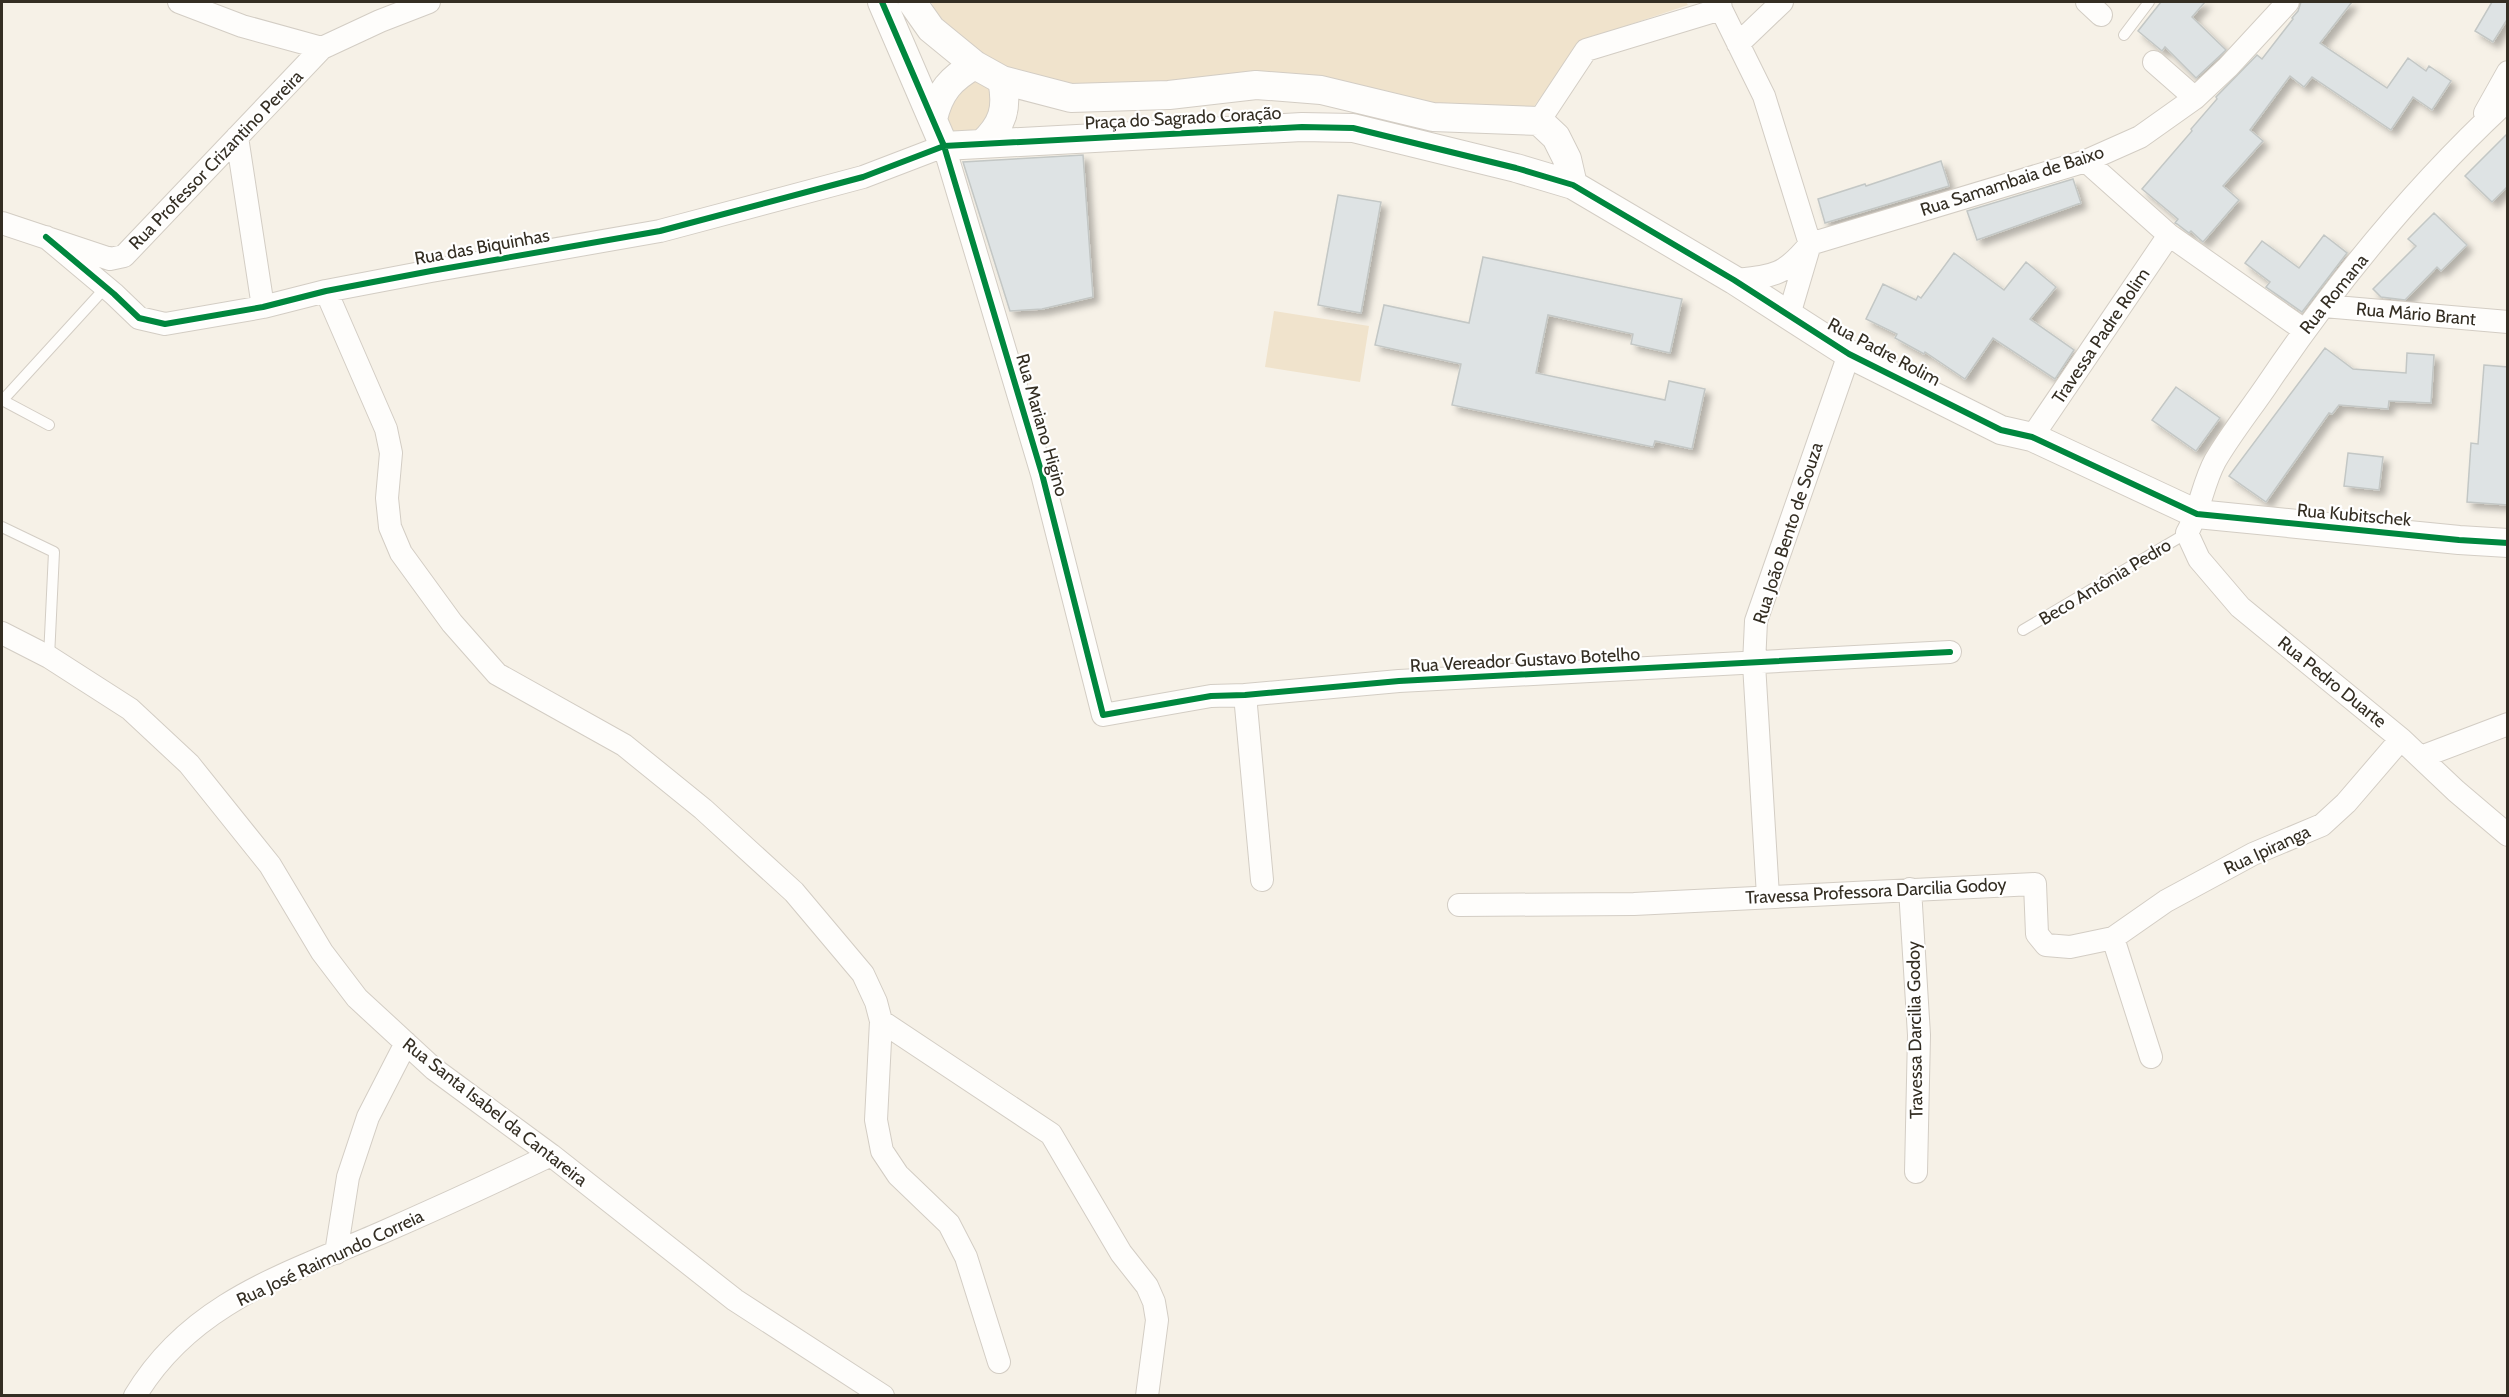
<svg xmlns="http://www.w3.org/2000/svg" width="2509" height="1397" font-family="Cabin,sans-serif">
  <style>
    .green { fill: #f0e3cc }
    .building { fill: #dee3e4; stroke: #c3c7c5; stroke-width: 1.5; filter: url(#shadow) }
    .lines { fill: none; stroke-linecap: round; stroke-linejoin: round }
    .service-casing { stroke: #d3cdc4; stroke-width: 12 }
    .minor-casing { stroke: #d3cdc4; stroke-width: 24 }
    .tertiary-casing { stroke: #d3cdc4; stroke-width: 30 }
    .service { stroke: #fefdfb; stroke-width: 10 }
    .minor { stroke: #fefdfb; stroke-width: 22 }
    .tertiary { stroke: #fefdfb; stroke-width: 28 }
    .cycleway-casing { stroke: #fff; stroke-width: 10 }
    .cycleway { stroke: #00873e; stroke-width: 6 }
    .labels { text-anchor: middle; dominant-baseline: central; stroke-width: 4.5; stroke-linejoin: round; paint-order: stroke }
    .street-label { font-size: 18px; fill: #342e23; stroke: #fff }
  </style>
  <defs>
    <filter id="shadow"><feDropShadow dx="5.5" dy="5.5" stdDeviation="3" flood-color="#0004"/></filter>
  </defs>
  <rect width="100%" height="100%" fill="#f6f1e7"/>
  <path class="green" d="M931 2H1686L1688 5 1581 41 1530 112 1452 111 1337 82 1074 90 991 67 944 25Z
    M975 72 997 84 995 125 946 140 940 103Z
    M1274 311 1369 326 1360 382 1265 367Z"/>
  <path class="building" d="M2161 2H2205L2192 17 2226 50 2196 78 2165 47 2162 51 2138 31Z
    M2301 2H2352L2320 43 2387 88 2408 58 2426 71 2429 66 2451 81 2432 110 2413 97 2391 130 2312 77 2304 87 2290 76 2250 130 2263 141 2223 186 2239 200 2203 242 2191 231 2189 233 2177 224 2175 223 2178 219 2142 189 2192 131 2191 129 2217 99 2216 97 2257 55 2262 59 2293 19 2292 18 2298 11Z
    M2492 2H2508V18L2493 42 2475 31Z
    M2508 133V186L2492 202 2465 176Z
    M1083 155 1093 297 1042 309 1010 311 963 162Z
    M1941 161 1949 186 1825 223 1818 199 1865 184 1866 186Z
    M2073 179 2081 203 1977 240 1967 211Z
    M1338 195 1381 202 1361 313 1318 305Z
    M2434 213 2467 245 2441 271 2437 267 2405 300 2381 297 2373 289 2416 246 2408 239Z
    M2324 235 2347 253 2302 312 2266 287 2270 282 2245 263 2262 241 2299 268Z
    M1954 253 2004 290 2026 262 2056 287 2030 319 2074 350 2055 379 1993 338 1965 379 1925 352 1924 354 1895 338 1897 334 1866 319 1883 284 1916 300 1918 296 1921 298Z
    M1483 257 1682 299 1670 353 1631 344 1633 334 1548 315 1536 373 1665 400 1669 381 1705 389 1692 449 1655 441 1653 447 1452 405 1461 364 1375 345 1384 305 1469 323Z
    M2325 348 2353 369 2406 373 2407 353 2434 355 2431 403 2389 401 2388 409 2339 405 2332 414 2329 413 2266 502 2229 476Z
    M2484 365 2508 367V505L2467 502 2471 443 2478 444Z
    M2176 387 2220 418 2196 451 2152 420Z
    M2348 453 2383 457 2379 490 2344 486Z"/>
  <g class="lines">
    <defs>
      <path id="service" d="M2124 35 2149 2
        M2 400 49 425
        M2 401 106 287
        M2 527 54 552 49 657
        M2023 630 2187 533"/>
      <path id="minor" d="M179 2 242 26 322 48
        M1720 2 1721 9 1764 96 1810 244 1789 315
        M2087 2 2101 15
        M1738 44 1782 2
        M2154 62 2195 98
        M2508 100C2417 184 2336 283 2267 385 2250 410 2230 435 2215 461 2203 483 2200 510 2187 533L2199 559 2240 607 2401 739 2456 791 2508 835
        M2485 113 2508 72
        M1539 121 1586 50 1721 9
        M237 137 263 307
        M2086 161 2169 235 2304 330
        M2 223 110 259 124 256 322 48 380 21 429 2
        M46 237 114 294 139 318 165 324 263 307 326 291 431 271 660 231 863 177 944 146 1042 474 1103 715 1211 696 1245 695 1399 681 1950 652
        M1734 280C1774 276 1784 276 1810 244L2086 161 2140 137 2195 98 2228 67 2288 2
        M326 291 386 429 391 453 387 498 390 527 401 553 452 623 497 674 624 745 703 809 794 892 863 974 876 1002 881 1021 876 1120 882 1151 898 1175 949 1224 966 1257 999 1362
        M2324 306 2508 322
        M2032 437 2169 235
        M2 633 49 657 130 709 189 764 270 865 322 952 357 998 434 1069 551 1155 735 1300 883 1396
        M1245 695 1262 880
        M2421 757 2508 724
        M1910 889 1919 1035 1916 1172
        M1768 896 1754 664 1756 621 1849 354
        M1459 905 1634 904 2035 884 2037 934 2046 945 2070 947 2113 938 2151 1057
        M2113 938 2166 901 2253 854 2322 825 2346 803 2401 739
        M881 1021 1051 1134 1121 1253 1147 1286 1154 1302 1157 1320 1147 1396
        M336 1253 348 1177 368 1117 406 1043
        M135 1396C191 1302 287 1274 381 1233 438 1208 495 1182 551 1155"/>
      <path id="tertiary" d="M882 2 944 146 1302 127 1353 128 1516 168 1573 185 1734 280 1849 354 2001 430 2032 437 2197 514 2459 540 2508 543
        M912 2 931 29 975 65 1002 80 1071 98 1169 95 1256 85 1321 90 1433 117 1539 121 1556 137 1567 159 1573 185
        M933 119C939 92 951 78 975 65
        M982 144C1003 125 1008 108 1002 80"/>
    </defs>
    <use href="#service" class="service-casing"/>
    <use href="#minor" class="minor-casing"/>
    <use href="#tertiary" class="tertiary-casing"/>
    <use href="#service" class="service"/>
    <use href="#minor" class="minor"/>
    <use href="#tertiary" class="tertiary"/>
    <defs>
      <path id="cycleway" d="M882 2 944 146 1042 474 1103 715 1211 696 1245 695 1399 681 1950 652
        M46 237 114 294 139 318 165 324 263 307 326 291 431 271 660 231 863 177 944 146 1302 127 1353 128 1516 168 1573 185 1734 280 1849 354 2001 430 2032 437 2197 514 2459 540 2508 543"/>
    </defs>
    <use href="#cycleway" class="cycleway-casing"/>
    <use href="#cycleway" class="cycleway"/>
  </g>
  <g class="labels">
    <g class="street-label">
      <text transform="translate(1183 118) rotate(-3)">Praça do Sagrado Coração</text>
      <text transform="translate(216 160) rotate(-46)">Rua Professor Crizantino Pereira</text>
      <text transform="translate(2012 181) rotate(-18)">Rua Samambaia de Baixo</text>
      <text transform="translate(482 247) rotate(-10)">Rua das Biquinhas</text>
      <text transform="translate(2334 294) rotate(-51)">Rua Romana</text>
      <text transform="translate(2416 314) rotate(5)">Rua Mário Brant</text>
      <text transform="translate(2101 336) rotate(-56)">Travessa Padre Rolim</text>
      <text transform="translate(1884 352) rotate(28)">Rua Padre Rolim</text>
      <text transform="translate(1042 425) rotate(74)">Rua Mariano Higino</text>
      <text transform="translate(2354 515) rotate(5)">Rua Kubitschek</text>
      <text transform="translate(1788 533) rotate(-72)">Rua João Bento de Souza</text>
      <text transform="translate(2105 582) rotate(-31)">Beco Antônia Pedro</text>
      <text transform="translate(1525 660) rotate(-3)">Rua Vereador Gustavo Botelho</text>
      <text transform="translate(2332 682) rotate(39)">Rua Pedro Duarte</text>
      <text transform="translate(2267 850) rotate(-25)">Rua Ipiranga</text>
      <text transform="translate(1876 891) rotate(-3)">Travessa Professora Darcilia Godoy</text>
      <text transform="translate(1915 1030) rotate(-91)">Travessa Darcilia Godoy</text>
      <text transform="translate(495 1112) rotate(38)">Rua Santa Isabel da Cantareira</text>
      <text transform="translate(330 1258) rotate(-25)">Rua José Raimundo Correia</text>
    </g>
  </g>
  <rect width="2509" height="1397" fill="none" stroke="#342e23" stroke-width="6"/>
</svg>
